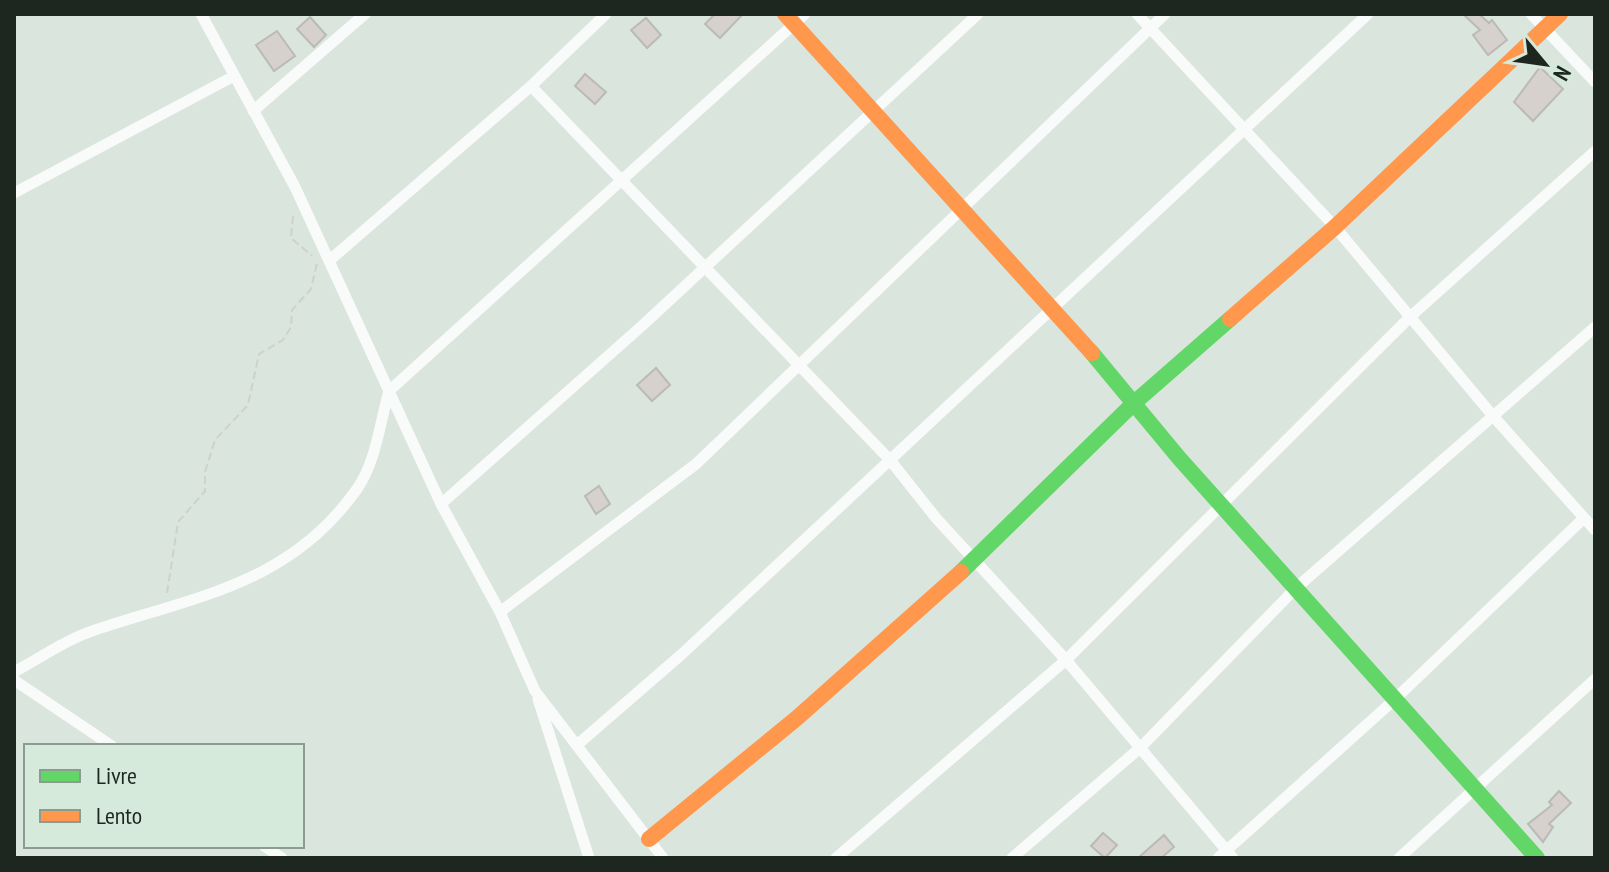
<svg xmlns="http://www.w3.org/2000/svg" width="1609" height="872" font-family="'PT Sans Narrow',sans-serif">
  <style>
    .building { fill: #d6d1cd; stroke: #babab6; stroke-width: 2 }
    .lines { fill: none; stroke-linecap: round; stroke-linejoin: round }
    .path { stroke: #cdd1cf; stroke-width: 2; stroke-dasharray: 8 4; stroke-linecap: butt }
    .street { stroke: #f9fbfa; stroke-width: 11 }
    .fast { stroke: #63d668; stroke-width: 16 }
    .slow { stroke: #ff974d; stroke-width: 16 }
  </style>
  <rect width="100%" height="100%" fill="#dae5dd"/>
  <path class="building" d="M715 14H743L720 38 705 24Z
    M1463 14H1479L1489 23 1492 20 1507 40 1488 55 1473 35 1480 30Z
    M310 17 326 35 314 47 297 29Z
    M646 18 661 35 647 48 631 30Z
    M277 31 295 56 274 71 256 45Z
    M1540 67 1563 89 1533 121 1514 102Z
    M585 74 606 92 595 104 575 86Z
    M656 368 670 385 652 401 637 385Z
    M599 486 610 504 596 514 585 496Z
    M1559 791 1571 803 1549 824 1553 827 1543 842 1528 824 1552 805 1549 802Z
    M1103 833 1117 845 1105 858 1091 846Z
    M1164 835 1174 847 1161 858H1138Z"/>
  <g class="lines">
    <path class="path" d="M293 216 291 238 312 256
      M167 593 178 522 205 491V472L215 440 248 405 259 354 283 340 291 327 292 310 311 289 317 263"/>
    <path class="street" d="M201 14 295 187 441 504 500 612 535 691 663 858
      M1137 14 1335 227 1493 416 1595 530
      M1531 14 1595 82
      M531 86 890 460 936 518 1066 660 1233 858
      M253 111 365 14
      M14 193 234 76
      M330 260 531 86 606 14
      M441 504 644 324 978 14
      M500 612 696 464 1165 14
      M14 672C40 658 67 639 95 630 197 596 290 584 357 489 376 462 380 422 389 391L805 14
      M14 680 112 746
      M538 699 589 858
      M577 745 682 654 1368 14
      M264 846 282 858
      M836 858 1066 660 1410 317 1595 151
      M1012 858 1140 748 1296 588 1595 327
      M1218 858 1393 701 1584 518
      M1399 858 1595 679"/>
    <path class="fast" d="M1092 353 1179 458 1537 858
      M961 572 1134 403 1230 319"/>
    <path class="slow" d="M785 14 1092 353
      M1230 319 1335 227 1560 14
      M649 839 797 718 961 572"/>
  </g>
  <rect width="1609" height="872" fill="none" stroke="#1e2620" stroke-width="32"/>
  <rect x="24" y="744" width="280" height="104" fill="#d5eadb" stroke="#8c9c90" stroke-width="2"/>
  <rect x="40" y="770" width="40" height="12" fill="#63d668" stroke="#8c9c90" stroke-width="2"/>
  <text x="96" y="784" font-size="24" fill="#1e2620">Livre</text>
  <rect x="40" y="810" width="40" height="12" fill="#ff974d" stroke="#8c9c90" stroke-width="2"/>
  <text x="96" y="824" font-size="24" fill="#1e2620">Lento</text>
  <g transform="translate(1545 64) rotate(119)" stroke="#d5eadb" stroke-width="6" paint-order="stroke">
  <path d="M0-6L14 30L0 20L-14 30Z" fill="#1e2620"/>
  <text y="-12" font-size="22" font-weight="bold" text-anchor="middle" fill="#1e2620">N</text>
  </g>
</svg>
